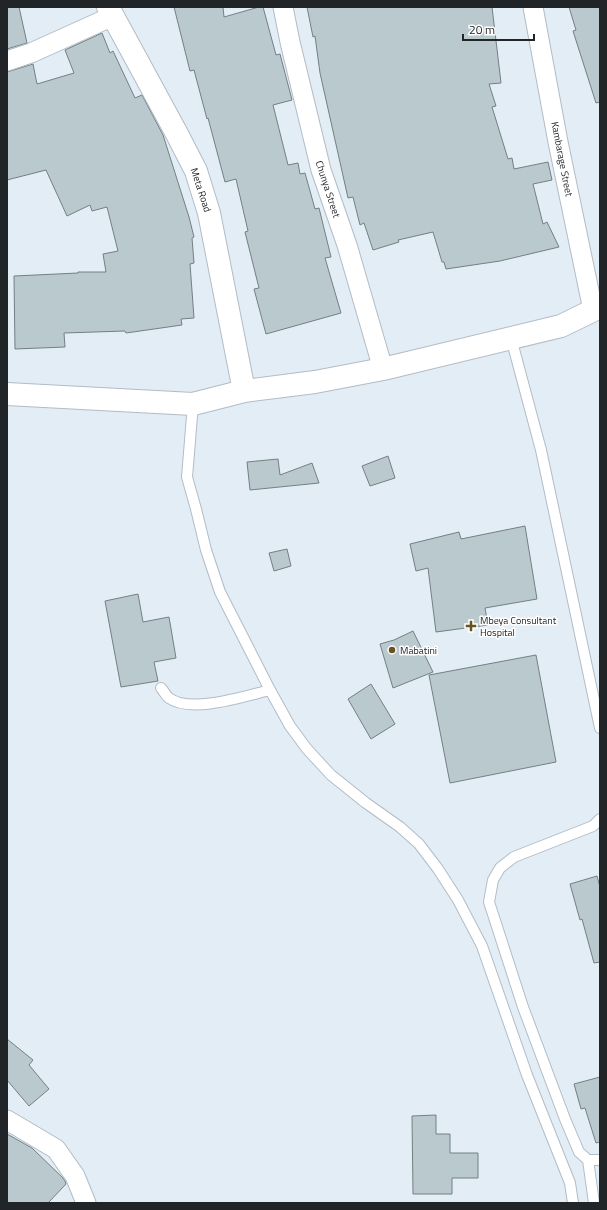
<svg xmlns="http://www.w3.org/2000/svg" width="607" height="1210" font-family="'Titillium Web',sans-serif">
  <style>
    .building { fill: #bac9cd; stroke: #738083 }
    .lines { fill: none; stroke-linecap: round; stroke-linejoin: round }
    .lane-casing { stroke: #b2bcc5; stroke-width: 12 }
    .street-casing { stroke: #b2bcc5; stroke-width: 21 }
    .secondary-casing { stroke: #b2bcc5; stroke-width: 24 }
    .lane { stroke: #fff; stroke-width: 10 }
    .street { stroke: #fff; stroke-width: 19 }
    .secondary { stroke: #fff; stroke-width: 22 }
    .poi-dot { fill: #695222; stroke: #fff; stroke-width: 1.5 }
    .labels { text-anchor: middle; dominant-baseline: central; stroke-width: 3; stroke-linejoin: round; paint-order: stroke }
    .street-label { font-size: 10px; fill: #212528; stroke: #fff }
    .poi-label { font-size: 10px; fill: #212528; stroke: #fff; text-anchor: start }
  </style>
  <rect width="100%" height="100%" fill="#e2edf6"/>
  <path class="building" d="M7 7H19L27 43 7 49Z
    M174 7H223L224 17 259 7H263L276 55 280 54 292 100 273 105 288 165 298 163 300 174 305 173 315 209 319 208 331 257 325 258 341 313 266 334 254 289 259 288 245 232 248 231 236 179 225 182 208 118 207 119 194 70 190 71Z
    M307 7H492L501 83 489 84 496 106 492 107 508 159 512 158 514 169 548 162 552 180 533 184 543 224 547 222 559 247 500 261 446 269 444 262H442L433 232 398 240 399 242 373 250 364 223 360 225 353 197 348 198 320 73 315 36 313 37Z
    M569 7H600V102L596 103 573 31 576 30Z
    M102 33 110 53 113 51 135 98 142 95 163 135 189 217 194 237 192 238 194 263 190 264 194 318 181 319 182 325 126 333 125 331 64 333 65 347 15 349 14 276 78 273V272H106L103 254 118 251 107 207 92 211 90 205 67 216 46 170 7 180V72L33 64 37 84 74 73 65 50Z
    M388 456 395 478 370 486 362 466Z
    M278 459 280 475 312 463 319 483 250 490 247 462Z
    M525 526 537 599 485 608 488 625 436 632 428 568 416 571 410 544 459 532 461 539Z
    M287 549 291 566 274 571 269 553Z
    M138 594 143 622 169 617 176 658 154 662 158 681 121 687 105 601Z
    M413 631 433 672 393 688 380 644 394 640Z
    M536 655 556 762 450 783 429 675Z
    M371 684 395 724 371 739 348 699Z
    M597 876 600 887V962L594 963 582 919 580 920 570 884Z
    M7 1039 33 1060 29 1065 49 1089 29 1106 7 1080Z
    M600 1077V1142L596 1143 585 1108 581 1109 574 1084Z
    M436 1115V1134H450V1153H478V1178H452V1194H413L412 1116Z
    M7 1134 32 1148 62 1177 65 1181 66 1184 48 1203H7Z"/>
  <g class="lines">
    <defs>
      <path id="lane" d="M511 338 541 450 600 728
        M193 404 187 477 196 509 206 550 220 592 270 690 290 726 307 749 331 775 366 803 400 827 419 844 438 869 458 900 482 946 527 1075 570 1183 573 1203
        M161 688C164 691 166 696 169 698 191 714 245 696 270 690
        M600 819 593 826 514 857 500 868 493 880 489 902 523 1007 565 1119 579 1152 588 1160H600
        M588 1160 594 1203"/>
      <path id="street" d="M283 7 290 42 321 170 347 245 383 369
        M533 7 558 142 593 310
        M7 61 31 53 113 16
        M7 1120 56 1149 75 1176 86 1203"/>
      <path id="secondary" d="M108 7 177 134 196 171 209 213 244 391
        M7 394 193 404 244 391 315 382 383 369 561 326 600 307"/>
    </defs>
    <use href="#lane" class="lane-casing"/>
    <use href="#street" class="street-casing"/>
    <use href="#secondary" class="secondary-casing"/>
    <use href="#lane" class="lane"/>
    <use href="#street" class="street"/>
    <use href="#secondary" class="secondary"/>
  </g>
  <g class="poi-dot">
    <path d="M469 620h4v4h4v4h-4v4h-4v-4h-4v-4h4z"/>
    <circle cx="392" cy="650" r="4"/>
  </g>
  <g class="labels">
    <g class="street-label">
      <text transform="translate(562 159) rotate(79)">Kambarage Street</text>
      <text transform="translate(328 189) rotate(72)">Chunya Street</text>
      <text transform="translate(201 190) rotate(72)">Meta Road</text>
    </g>
    <g class="poi-label">
      <text x="480" y="620">Mbeya Consultant<tspan x="480" dy="12">Hospital</tspan></text>
      <text x="400" y="650">Mabatini</text>
    </g>
  </g>
  <rect width="607" height="1210" fill="none" stroke="#212528" stroke-width="16"/>
  <path d="M463 34v6h71v-6" fill="none" stroke="#212528" stroke-width="2"/>
  <text x="469" y="34" font-size="12" fill="#212528" stroke="#ffffff" stroke-width="3" paint-order="stroke">20 m</text>
</svg>
